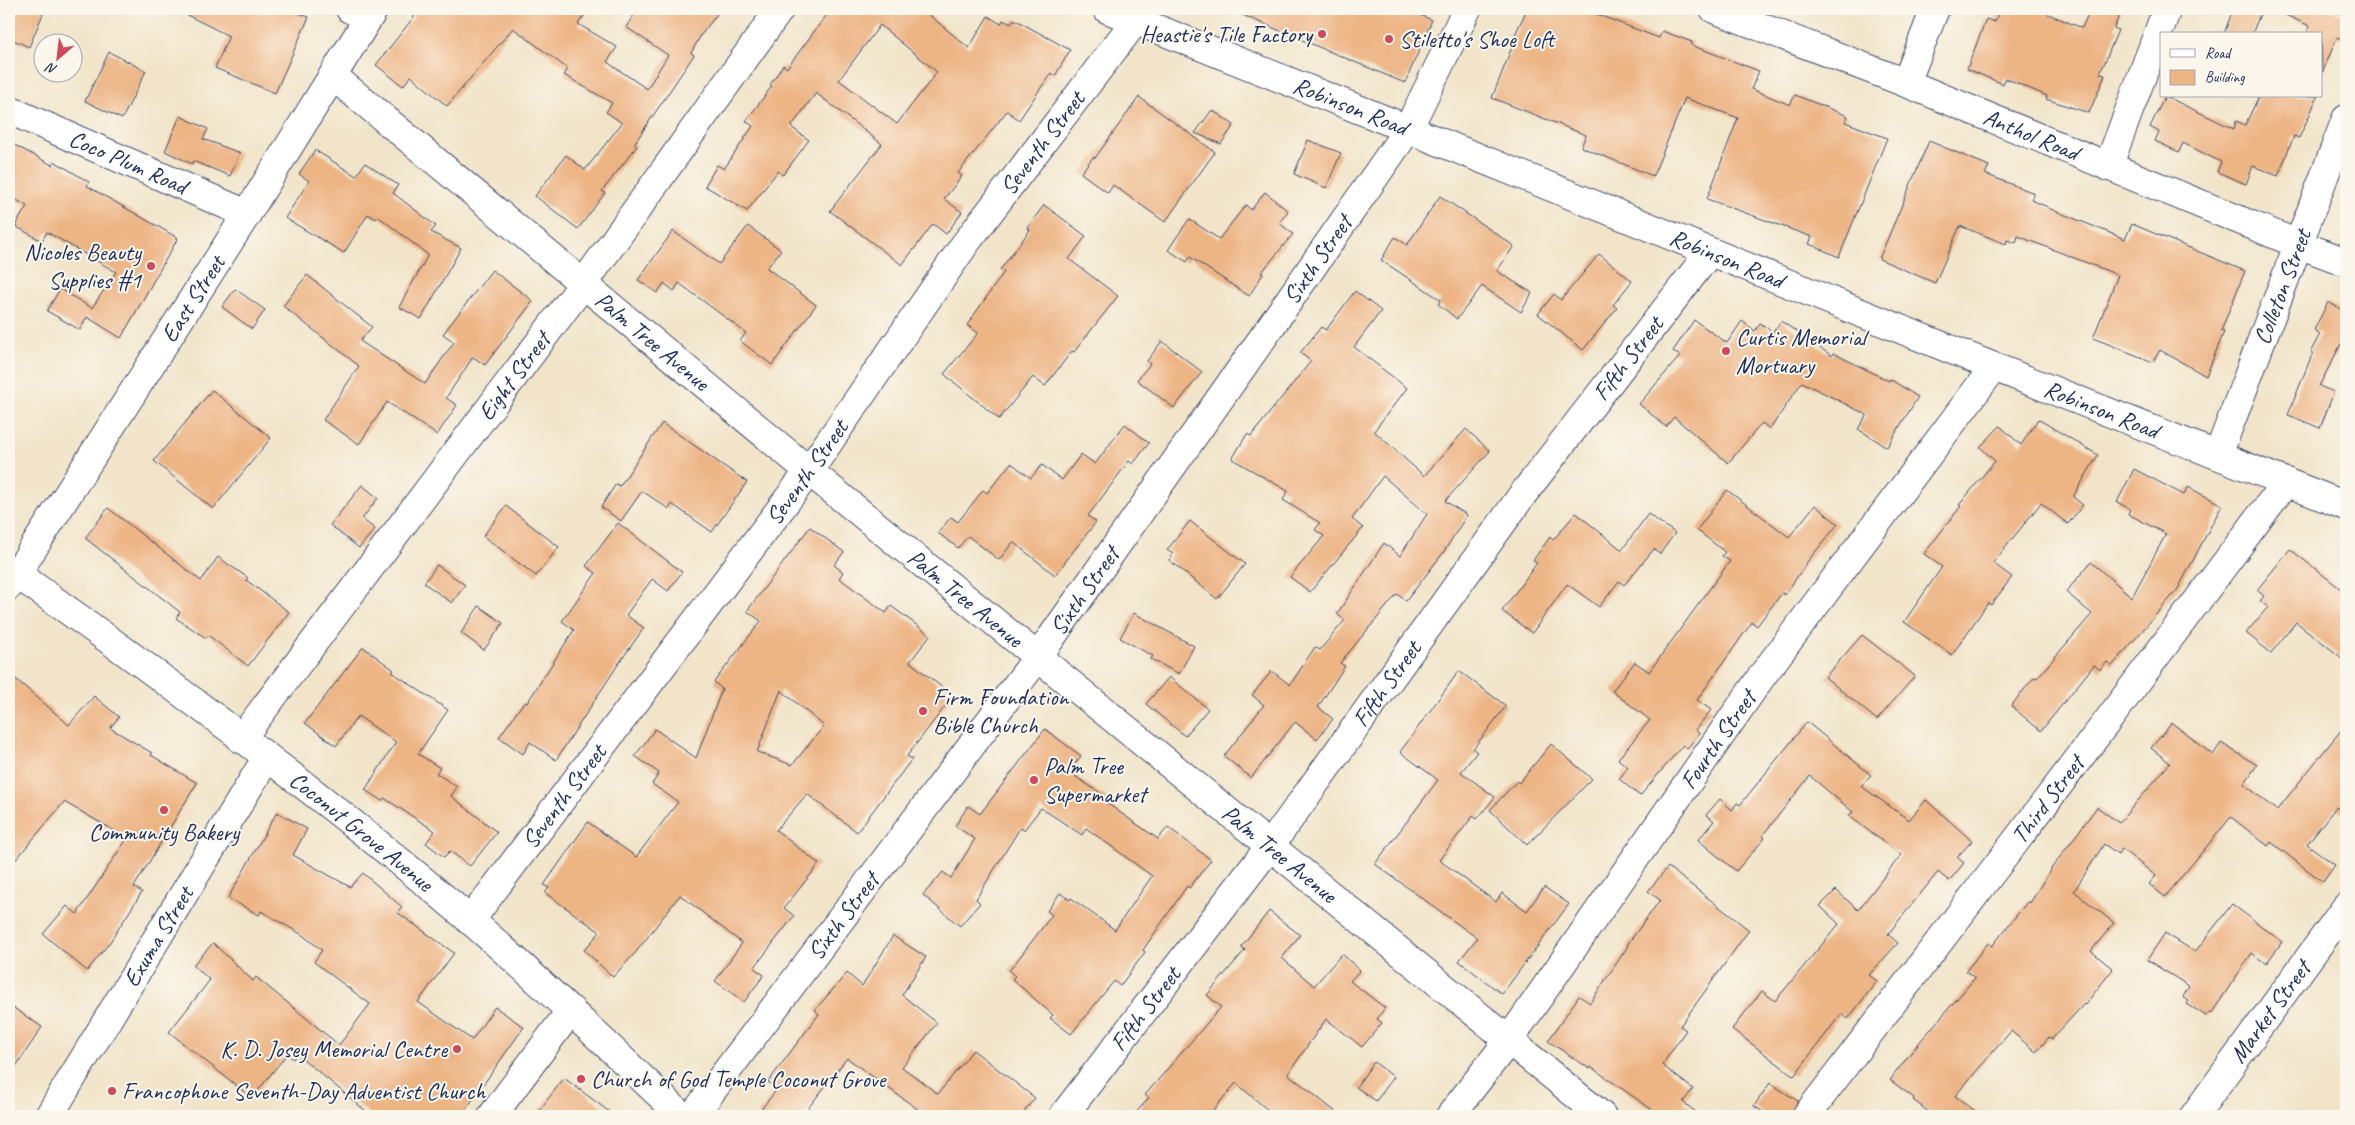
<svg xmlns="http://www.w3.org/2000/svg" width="2355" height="1125" font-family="Caveat,sans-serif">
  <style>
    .building { fill: #edb484; fill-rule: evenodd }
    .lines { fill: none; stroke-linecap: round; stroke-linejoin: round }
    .minor-casing { stroke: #3b4a6e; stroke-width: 30 }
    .major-casing { stroke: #3b4a6e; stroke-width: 30 }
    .minor { stroke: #fff; stroke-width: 28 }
    .major { stroke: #fff; stroke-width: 28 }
    .poi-dot { fill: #d1495b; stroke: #fbf7ec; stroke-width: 2 }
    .labels { text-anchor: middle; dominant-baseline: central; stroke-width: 4; stroke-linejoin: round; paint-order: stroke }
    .poi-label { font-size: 24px; fill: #1b2f5e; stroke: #fbf7ec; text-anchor: start }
    .street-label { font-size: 24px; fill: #1b2f5e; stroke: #fbf7ec }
  </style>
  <rect width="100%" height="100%" fill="#fbf7ec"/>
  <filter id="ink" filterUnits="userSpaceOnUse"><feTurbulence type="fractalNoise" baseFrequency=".02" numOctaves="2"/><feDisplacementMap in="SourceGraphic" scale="10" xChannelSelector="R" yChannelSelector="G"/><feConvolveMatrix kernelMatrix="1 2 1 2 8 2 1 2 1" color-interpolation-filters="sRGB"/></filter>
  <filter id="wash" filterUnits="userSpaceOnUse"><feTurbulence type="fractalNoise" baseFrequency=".0096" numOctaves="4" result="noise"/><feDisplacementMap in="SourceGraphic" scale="20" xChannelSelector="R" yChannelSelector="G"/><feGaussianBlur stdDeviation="1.12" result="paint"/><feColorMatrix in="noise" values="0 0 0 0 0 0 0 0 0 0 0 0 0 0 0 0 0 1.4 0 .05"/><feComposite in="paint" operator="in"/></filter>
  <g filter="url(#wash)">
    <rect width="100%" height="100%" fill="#f1e4c9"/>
    <g id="blocks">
      <path class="building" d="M9 9H45L29 47 9 38Z
        M175 9H288L309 17 275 93 215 68 229 36Z
        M420 9H589L578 24 617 47 607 62 647 89 668 55 626 27 638 9H721L701 35 691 53 694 55 634 144 637 146 602 191 605 193 578 229 535 196 566 155 585 170 622 123 606 112 612 103 564 75 568 69 513 28 447 106 411 76 403 86 376 65Z
        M831 9H922L969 48 988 16 1001 24 1003 20 1011 24 1014 19 1070 50 1055 76 1051 73 1019 120 1007 111 958 173 962 176 944 199 962 212 946 234 933 224 902 265 830 211 882 144 816 93 791 127 809 140 783 175 778 171 747 211 705 186 717 165 724 169 753 126 746 121 772 86 770 85 783 65 787 68ZM880 25 937 72 897 124 839 80Z
        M1228 9H1406L1432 20 1405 83Z
        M1527 9H1583L1659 38 1662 31 1692 42 1691 45 1759 71 1751 89 1790 105 1795 95 1848 116 1845 122 1887 138 1839 257 1809 244 1812 237 1707 199 1738 118 1685 98 1653 176 1581 147 1586 135 1492 98 1514 42 1512 41Z
        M2000 9H2036L2082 28 2090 9H2122L2114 28 2118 30 2100 74 2105 75 2089 113 2046 99 2047 96 2005 78 2003 84 1967 69 1986 19 1995 22Z
        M2233 9H2262L2252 34H2224Z
        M2272 9H2330L2346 16V28L2342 39 2337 37 2322 74 2321 34H2307L2310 26Z
        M109 52 146 71 122 119 85 101Z
        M2165 96 2234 129 2236 121 2245 125 2259 96H2318L2299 138 2294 136 2278 176 2253 166 2246 184 2217 172 2221 162 2183 143 2179 152 2155 141 2159 132 2150 127Z
        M1139 97 1215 152 1165 222 1113 185 1108 193 1081 173 1093 157 1095 158Z
        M1212 110 1234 125 1221 144 1195 133Z
        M180 116 208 129 203 139 240 153 230 176 193 161 192 164 165 151Z
        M1308 140 1341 153 1326 188 1294 174Z
        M1929 141 1989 166 1985 174 2034 193 2031 200 2048 207V208L2125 239 2132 224 2245 271 2221 331 2224 332 2206 376 2160 350 2153 362 2093 338 2118 275 2018 236 2016 243 2007 240 2006 244 1960 226 1935 283 1879 259Z
        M9 142 52 165 54 161 89 182 87 186 178 238 121 338 87 317 80 330 47 311 60 289 92 308 116 272 47 232 42 241 15 226 27 206 9 196Z
        M315 150 356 176 365 163 398 185 393 193 436 226 431 232 461 248 421 319 399 307 428 255 378 216 376 219 368 214 344 253 285 218 309 181 299 174Z
        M1265 192 1288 211 1279 223 1293 234 1261 273 1263 274 1249 296 1190 257 1187 262 1168 250 1189 219 1219 239 1246 205 1251 210Z
        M1440 196 1514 246 1497 271 1532 293 1521 312 1482 286 1457 319 1438 304 1441 300 1381 260 1395 237 1407 245Z
        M1044 205 1086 236 1069 259 1118 296 1074 352 1072 351 1045 386 1033 377 999 419 944 374 978 333 967 325 1004 272 1000 270 1030 230 1027 228Z
        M748 226 781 250 767 268 816 305 772 365 740 341 746 333 679 283 674 291 664 283 657 293 638 280 673 231 719 264Z
        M1599 254 1632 281 1613 305 1617 308 1583 350 1538 314 1554 294 1561 300Z
        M492 270 533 301 485 365 473 357 446 398 457 405 437 435 387 402 359 444 323 420 359 366 283 306 307 275 372 327 360 341 425 384 454 342 443 334Z
        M235 289 265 310 252 329 222 307Z
        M1355 291 1381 311 1354 347 1407 388 1374 431 1424 476 1466 429 1490 451 1445 501 1467 515 1443 553 1406 601 1397 594 1340 663 1345 666 1318 707 1333 719 1317 739 1295 722 1251 778 1224 756 1264 705 1252 695 1272 671 1290 685 1315 647 1320 650 1345 620 1337 614 1384 543 1400 556 1427 514 1383 476 1352 519 1363 528 1310 592 1290 577 1324 536 1315 530 1320 523 1283 500 1288 491 1232 459 1247 434 1251 436 1311 361 1300 353 1321 327 1326 330Z
        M2328 302 2346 312V347L2341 344 2319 386 2334 392 2320 428 2288 415 2313 352 2311 351 2320 334 2314 330Z
        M1694 320 1727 343 1742 321 1755 331 1760 323 1773 332 1781 321 1832 356 1833 353 1889 381 1890 379 1918 397 1887 447 1858 429 1867 415 1802 382 1770 429 1762 423 1728 463 1674 417 1666 427 1639 404 1680 356 1673 351Z
        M1162 341 1202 372 1174 408 1137 380 1150 364 1147 361Z
        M212 390 271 438 213 509 154 461Z
        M2038 419 2098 455 2073 497 2083 505 2068 524 2041 503 1993 563 2012 577 1991 605 1988 603 1952 655 1904 622 1942 567 1924 554 1961 506 1959 505 1995 461 1980 447 2000 426 2021 445Z
        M662 423 747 482 712 532 672 504 669 509 642 491 621 521 601 507 616 484 620 486Z
        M1125 424 1149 443 1133 464 1129 461 1088 516 1096 522 1055 575 1013 542 999 560 968 536 958 548 938 533 951 517 958 522 983 490 987 493 1011 463 1031 478 1042 465 1062 480 1081 454 1095 464Z
        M2134 469 2184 495 2188 487 2222 505 2178 589 2112 666 2107 662 2100 670 2094 665 2041 731 2011 706 2034 677 2037 678 2092 614 2066 592 2091 562 2132 597 2166 534 2128 514 2130 509 2117 502Z
        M362 485 378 498 362 519 375 529 359 548 330 525Z
        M1727 490 1789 537 1815 505 1838 524 1807 562 1785 595 1782 593 1757 626 1752 622 1697 700 1711 710 1695 730 1699 733 1687 749 1683 745 1640 796 1619 779 1628 767 1618 759 1650 720 1612 691 1635 662 1649 672 1730 561 1722 556 1725 552 1697 530Z
        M506 506 559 547 536 576 483 536Z
        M108 508 201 581 218 557 248 578 246 580 289 612 248 666 208 635 206 638 176 618 180 612 85 538Z
        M1576 513 1622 550 1648 514 1675 533 1660 554 1654 549 1624 585 1619 581 1599 607 1567 584 1532 633 1502 611 1537 563 1533 560 1550 537 1553 540Z
        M1190 521 1245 564 1217 599 1169 560 1173 554 1167 550Z
        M618 523 682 572 668 591 652 579 626 615 644 628 619 663 556 760 530 742 523 754 499 737 524 702 527 703 574 630 562 621 596 573 586 566Z
        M810 527 844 552 834 565 843 572 839 578 886 613 891 606 930 635 910 662 953 696 907 756 912 759 857 832 807 794 776 830 819 864 784 908 794 916 754 968 764 975 744 1002 715 981 742 943 680 895 636 952 613 977 584 950 600 932 545 893 549 888 544 885 588 822 636 857 678 802 652 784 659 773 635 756 655 729 696 758 722 689 714 682 761 621 747 611ZM781 690 824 726 792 765 757 752Z
        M2290 549 2346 593V661L2296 622 2271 653 2246 633 2268 607 2260 601 2264 596 2257 590Z
        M437 565 465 585 452 603 424 583Z
        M479 606 503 623 484 650 461 633Z
        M1134 613 1194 646 1179 674 1151 659 1153 656 1120 638Z
        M1862 635 1915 676 1877 720 1825 677Z
        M363 647 394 670 392 672 448 710 418 754 440 768 436 773 457 787 451 796 497 832 470 866 450 851 444 857 426 843 435 831 384 798 382 801 365 790 396 742 358 716 336 746 305 723Z
        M1459 671 1506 706 1473 749 1477 752 1461 772 1495 797 1477 819 1473 816 1439 860 1496 902 1502 893 1527 911 1544 887 1569 904 1502 994 1459 961 1477 938 1375 864 1438 780 1400 752Z
        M9 673 69 725 94 696 119 717 110 728 152 753 151 755 197 783 134 887 142 892 110 942 87 971 43 934 67 906 77 914 126 840 123 839 124 836 64 802 9 868Z
        M1169 677 1208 709 1185 736 1146 704Z
        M1807 722 1871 775 1861 786 1909 820 1926 800 1972 841 1957 857 1964 863 1949 881 1938 872 1888 934 1898 943 1869 975 1877 981 1848 1019 1841 1014 1794 1076 1732 1029 1762 991 1775 1001 1839 924 1820 906 1836 890 1858 910 1901 855 1849 816 1853 812 1810 776 1762 836 1765 838 1736 871 1698 840 1714 821 1706 815 1720 799 1732 810 1737 803 1740 805Z
        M2172 723 2213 755 2221 743 2257 765 2244 784 2277 810 2346 724V815L2336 807 2307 844 2335 865 2323 882 2271 842 2268 846 2231 817 2165 897 2149 884 2156 876 2122 849 2118 854 2104 844 2074 891 2114 923 2091 951 2113 969 2085 1005 2084 1004 2052 1039 2049 1037 2036 1052 2011 1031 1955 1096 1982 1116H1934L1913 1100 1914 1098 1890 1080 1917 1045 1975 978 1966 971 1988 943 1992 946 2028 901 2030 903 2051 869 2097 807 2119 823 2170 763 2151 748Z
        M1045 729 1081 756 1069 772 1107 798 1105 802 1158 839 1168 827 1211 860 1189 888 1187 886 1143 950 1145 952 1120 986 1114 981 1071 1034 1050 1018 1053 1015 1012 979 1015 976 1009 971 1052 915 1047 911 1060 893 1070 900 1071 898 1115 930 1152 876 1086 828 1082 835 1041 808 1024 830 1020 828 976 899 980 903 960 926 923 895 943 872 951 878 975 839 955 826 968 806 980 814Z
        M1551 744 1592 779 1527 845 1490 810 1517 781 1519 783Z
        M277 812 307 829 293 855 350 887 363 873 402 907 397 912 454 953 418 1002 472 1040 495 1007 524 1027 461 1116H372L297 1054 293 1059 287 1054 252 1098 169 1032 210 980 193 965 213 943 253 981 256 977 339 1045 370 1004 314 962 322 950 301 934 261 911 259 915 228 898Z
        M1668 867 1749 930 1680 1026 1686 1030 1662 1065 1693 1089 1683 1102 1701 1116H1661L1591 1067 1590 1069 1548 1041 1579 996 1590 1003 1628 946 1627 945 1660 900 1648 891Z
        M2232 904 2282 942 2266 964 2252 953 2211 1014 2209 1013 2206 1016 2187 1004 2189 1001 2183 997 2189 986 2147 960 2165 933 2195 952Z
        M1269 911 1300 935 1282 958 1314 986 1342 954 1360 970 1350 981 1385 1008 1377 1019 1382 1023 1362 1047 1326 1019 1288 1074 1341 1116H1275L1236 1083 1208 1116H1133L1149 1098 1145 1095 1221 1007 1207 995 1245 950 1241 947Z
        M893 936 926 957 902 995 937 1023 902 1067 938 1094 973 1050 1035 1098 1020 1116H921L923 1113 847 1058 802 1116H756L777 1089 768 1082 819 1014 815 1010 847 973 862 986Z
        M9 1005 42 1027 9 1077Z
        M1374 1062 1394 1077 1376 1101 1356 1087Z
        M564 1078 615 1116H535Z
        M1770 1083 1798 1101 1791 1116H1769L1754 1106Z"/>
    </g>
  </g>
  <g filter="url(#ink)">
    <use href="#blocks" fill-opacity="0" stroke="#3b4a6e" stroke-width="1"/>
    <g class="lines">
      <defs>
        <g id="minor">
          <path d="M350 9 369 17"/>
          <path id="s1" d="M1714 9 1906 83 2298 244 2346 262"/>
          <path id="s2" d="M333 76 809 471 1602 1116"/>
          <path d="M1906 83 1935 9"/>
          <path id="s3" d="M9 110 247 214"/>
          <path d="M2108 167 2167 9"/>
          <path id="s4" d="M2218 455 2346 119"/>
          <path id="s5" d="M17 574C172 684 326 797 470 920 543 983 612 1050 682 1116"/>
          <path id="s6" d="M241 739 584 283 780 9"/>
          <path id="s7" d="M470 921 809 471 965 244 1136 20"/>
          <path id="s8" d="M49 1116 267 757"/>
          <path d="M492 1116 571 1010"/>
          <path id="s9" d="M693 1116 1037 658 1269 329 1408 129 1467 9"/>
          <path id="s10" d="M1063 1116 1270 846 1523 494 1710 252"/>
          <path id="s11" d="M1450 1116 1509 1040 1762 676 1994 367"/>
          <path id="s12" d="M1806 1116 2112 715 2286 482"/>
        </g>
        <g id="major">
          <path id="s13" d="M1107 9 1408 129 1994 367 2346 506"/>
          <path id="s14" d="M9 586 247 214 374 9"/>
          <path id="s15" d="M2194 1116 2346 907"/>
        </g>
      </defs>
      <use href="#minor" class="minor-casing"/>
      <use href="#major" class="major-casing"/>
      <use href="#minor" class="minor"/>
      <use href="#major" class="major"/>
    </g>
  </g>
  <g class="poi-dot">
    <circle cx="1322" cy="34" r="5"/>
    <circle cx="1389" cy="39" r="5"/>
    <circle cx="151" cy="266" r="5"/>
    <circle cx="1726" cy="351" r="5"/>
    <circle cx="923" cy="711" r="5"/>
    <circle cx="1034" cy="780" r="5"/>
    <circle cx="164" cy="810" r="5"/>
    <circle cx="457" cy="1049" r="5"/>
    <circle cx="581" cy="1079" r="5"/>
    <circle cx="112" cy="1091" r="5"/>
  </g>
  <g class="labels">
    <g class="poi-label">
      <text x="1312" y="34" text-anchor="end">Heastie's Tile Factory</text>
      <text x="1399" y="39">Stiletto's Shoe Loft</text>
      <text x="141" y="252" text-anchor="end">Nicoles Beauty<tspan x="141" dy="28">Supplies #1</tspan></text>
      <text x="1736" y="337">Curtis Memorial<tspan x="1736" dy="28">Mortuary</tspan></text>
      <text x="933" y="697">Firm Foundation<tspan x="933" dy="28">Bible Church</tspan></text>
      <text x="1044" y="766">Palm Tree<tspan x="1044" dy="28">Supermarket</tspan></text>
      <text x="164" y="832" text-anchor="middle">Community Bakery</text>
      <text x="447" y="1049" text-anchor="end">K. D. Josey Memorial Centre</text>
      <text x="591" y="1079">Church of God Temple Coconut Grove</text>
      <text x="122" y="1091">Francophone Seventh-Day Adventist Church</text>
    </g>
    <g class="street-label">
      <text stroke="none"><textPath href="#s13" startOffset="262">Robinson Road</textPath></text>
      <text stroke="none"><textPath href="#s1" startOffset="341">Anthol Road</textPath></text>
      <text stroke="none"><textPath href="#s7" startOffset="966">Seventh Street</textPath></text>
      <text stroke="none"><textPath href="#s3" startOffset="130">Coco Plum Road</textPath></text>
      <text stroke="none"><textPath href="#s13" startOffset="668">Robinson Road</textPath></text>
      <text stroke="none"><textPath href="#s9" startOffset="1060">Sixth Street</textPath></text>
      <text stroke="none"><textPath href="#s4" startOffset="180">Colleton Street</textPath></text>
      <text stroke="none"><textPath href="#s14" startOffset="341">East Street</textPath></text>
      <text stroke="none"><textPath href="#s2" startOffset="415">Palm Tree Avenue</textPath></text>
      <text stroke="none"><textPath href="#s10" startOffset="945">Fifth Street</textPath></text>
      <text stroke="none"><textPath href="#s6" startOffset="454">Eight Street</textPath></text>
      <text stroke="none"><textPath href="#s13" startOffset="1072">Robinson Road</textPath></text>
      <text stroke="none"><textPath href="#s7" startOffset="561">Seventh Street</textPath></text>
      <text stroke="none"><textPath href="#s9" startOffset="655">Sixth Street</textPath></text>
      <text stroke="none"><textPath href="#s2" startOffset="820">Palm Tree Avenue</textPath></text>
      <text stroke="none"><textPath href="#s10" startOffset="540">Fifth Street</textPath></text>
      <text stroke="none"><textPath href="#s11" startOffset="462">Fourth Street</textPath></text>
      <text stroke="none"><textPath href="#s7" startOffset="156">Seventh Street</textPath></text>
      <text stroke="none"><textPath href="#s12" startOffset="398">Third Street</textPath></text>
      <text stroke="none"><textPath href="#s5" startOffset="430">Coconut Grove Avenue</textPath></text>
      <text stroke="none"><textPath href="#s2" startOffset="1225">Palm Tree Avenue</textPath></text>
      <text stroke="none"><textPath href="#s9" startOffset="250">Sixth Street</textPath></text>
      <text stroke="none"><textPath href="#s8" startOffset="210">Exuma Street</textPath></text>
      <text stroke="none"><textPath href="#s10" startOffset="135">Fifth Street</textPath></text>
      <text stroke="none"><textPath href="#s15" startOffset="129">Market Street</textPath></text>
    </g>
  </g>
  <rect width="2355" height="1125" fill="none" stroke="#fbf7ec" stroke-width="30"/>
  <rect x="2160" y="32" width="162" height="65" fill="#fbf7ec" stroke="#a1a7b3"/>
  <rect x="2170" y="49" width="25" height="8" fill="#ffffff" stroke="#a1a7b3"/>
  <text x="2205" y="58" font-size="15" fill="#1b2f5e">Road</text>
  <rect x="2170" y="70" width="25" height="15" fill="#edb484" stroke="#a1a7b3"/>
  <text x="2205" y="82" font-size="15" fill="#1b2f5e">Building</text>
  <g transform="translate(58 58) rotate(208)"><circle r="24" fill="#fbf7ec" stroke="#a1a7b3"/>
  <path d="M0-4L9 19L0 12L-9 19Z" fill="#d1495b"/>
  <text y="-8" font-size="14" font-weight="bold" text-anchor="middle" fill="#1b2f5e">N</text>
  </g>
</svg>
